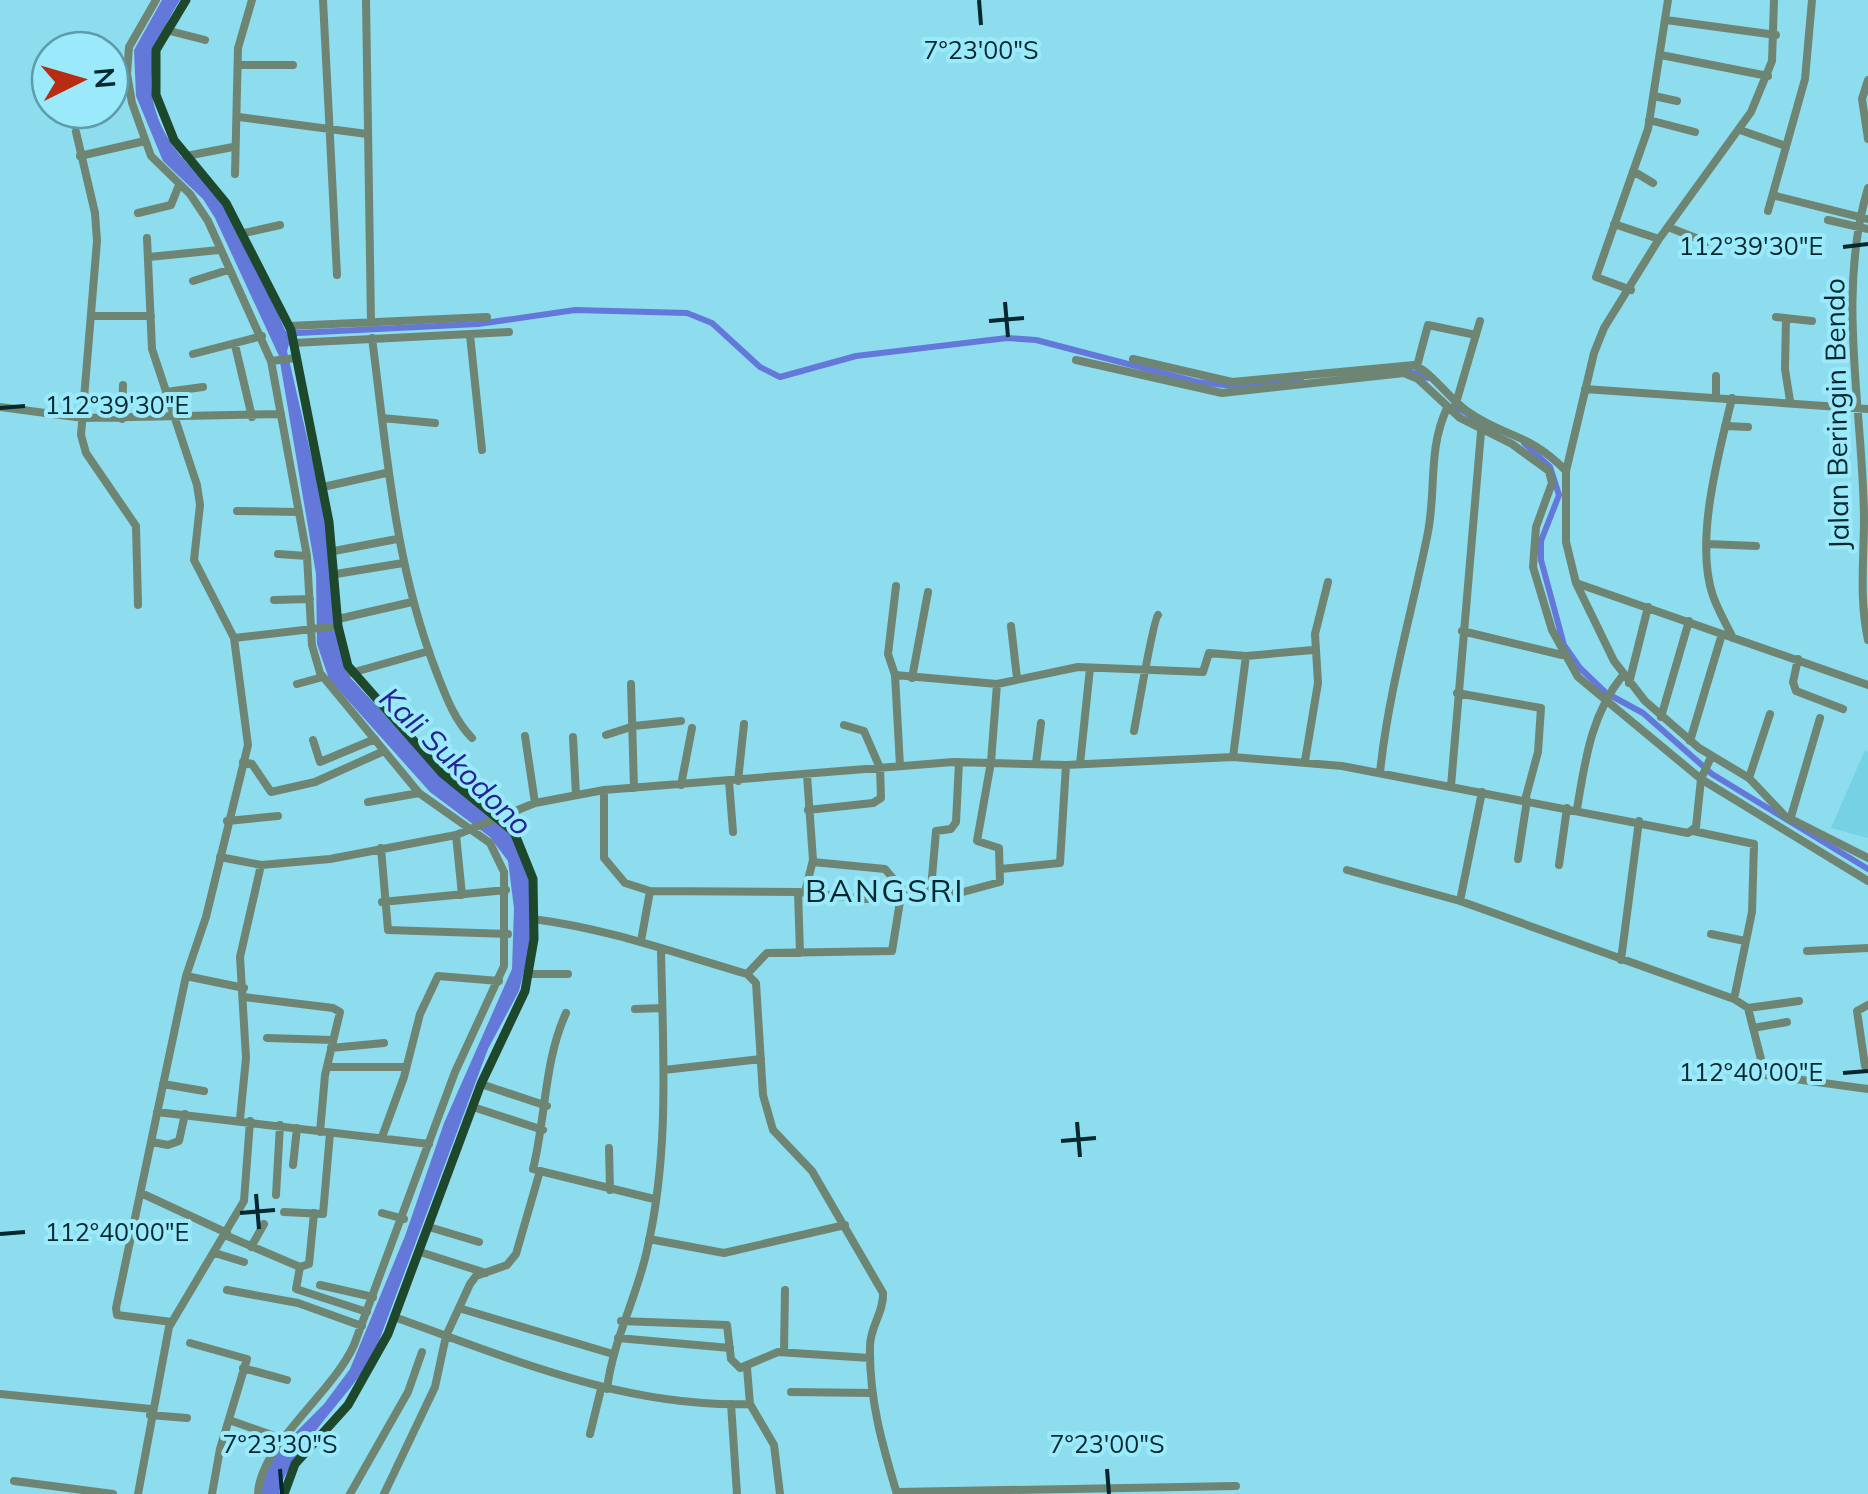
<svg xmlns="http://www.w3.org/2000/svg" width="1868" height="1494" font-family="Mulish,sans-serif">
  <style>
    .built { fill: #75d2e5 }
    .water { fill: #6478d9 }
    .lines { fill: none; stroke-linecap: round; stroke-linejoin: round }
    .canal { stroke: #6478d9; stroke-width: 6 }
    .minor { stroke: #6e8573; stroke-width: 8 }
    .major { stroke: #1d482b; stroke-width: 9 }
    .ticks { fill: none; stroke: #04282e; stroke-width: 4 }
    .labels { text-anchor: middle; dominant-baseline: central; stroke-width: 8; stroke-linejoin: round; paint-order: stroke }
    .street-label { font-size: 28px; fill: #04282e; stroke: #9aeafb }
    .water-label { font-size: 30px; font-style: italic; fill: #232395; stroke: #9aeafb }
    .quarter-label { font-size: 32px; letter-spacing: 2.5px; fill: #04282e; stroke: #9aeafb }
    .ticks-label { font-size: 25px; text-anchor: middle; fill: #04282e; stroke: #9aeafb; stroke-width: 8; stroke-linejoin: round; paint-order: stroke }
  </style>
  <rect width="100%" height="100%" fill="#8dddee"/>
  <path class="built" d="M1865 750 1868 752V838L1831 828Z"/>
  <path class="water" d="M162 0H180C144 57 138 108 186 162 198 175 214 187 224 201 252 242 269 296 290 341L287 351 331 541 338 642 348 675 446 781 515 836 529 875 532 939 519 991 488 1049 373 1357C351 1393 284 1459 279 1494H259L273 1455 324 1404 350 1369 405 1236 444 1123 512 969 514 908 508 861 490 837 430 792 329 679 317 644 316 574 279 356 215 218 203 199 163 161 136 96 134 50Z"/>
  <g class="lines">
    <path class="canal" d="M278 334 478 324 575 310 687 313 712 323 760 367 780 377 856 356 1007 338 1036 340 1197 382 1242 387 1301 379
      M1403 369 1428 378
      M1454 405 1477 420
      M1524 443 1550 467 1559 495 1541 541V560L1564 645 1580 668 1606 693 1643 713 1712 774 1868 869"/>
    <path class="minor" d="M156 0 129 47 127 74 132 103 151 156 190 194 208 221 271 361 307 556 312 645 320 673 419 793 490 843 504 872V966L455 1072 354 1345C332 1394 260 1445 258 1494
      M323 0 337 275
      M366 0 371 323
      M1774 0 1772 61 1751 112 1659 239 1604 328 1594 353 1566 471V542L1576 583 1614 661 1645 701 1699 748 1749 778 1785 816 1868 858
      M1666 20 1776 35
      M166 30 205 40
      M1661 55 1768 76
      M240 65H293
      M1868 80 1862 99 1868 139
      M1654 96 1677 101
      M239 117 367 134
      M1649 120 1695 132
      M1740 130 1783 145
      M76 132 95 213 97 241 81 435 86 453 136 526 138 605
      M80 156 145 141
      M186 156 233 147
      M1633 171 1653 183
      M235 174 238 48 252 0
      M1868 188C1836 294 1863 410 1864 518 1864 561 1859 598 1868 640
      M1776 196 1868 219
      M1768 211 1805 79 1812 0
      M138 213 171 205 179 185
      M1828 220 1868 229
      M1614 224 1659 239
      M1668 227 1706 242
      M240 234 280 225
      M147 238 152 349 197 485 200 505 194 560 234 638 248 745 206 917 186 976 116 1308 117 1315 172 1322
      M149 257 219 250
      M193 281 228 270
      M1631 290 1596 277 1648 129 1668 0
      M91 316H151
      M1776 317 1812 321
      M1786 318 1785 369 1790 401
      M289 326 487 317
      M470 335 482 450
      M372 338C387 452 394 562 436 671 445 694 454 720 472 738
      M293 343 509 332
      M235 345 252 417
      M193 354 262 336
      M1133 359 1232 382 1414 365C1434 374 1448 398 1467 411 1505 438 1528 432 1566 471
      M1076 360 1222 393 1404 373 1418 379 1460 418 1512 444 1549 471 1552 483 1536 527 1533 567 1552 630 1578 677 1701 779 1868 881
      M271 361 296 358
      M1417 366 1428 325 1476 335
      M1585 389 1868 409
      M166 392 203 387
      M1716 397V376
      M1732 398C1719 453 1694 541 1713 596 1718 610 1726 624 1733 638
      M1456 403 1480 321
      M0 407 83 418 281 414
      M382 418 435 423
      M122 419 123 385
      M1725 426 1748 427
      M323 487 386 473
      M237 511 299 512
      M1708 544 1756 546
      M334 551 397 539
      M278 554 307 556
      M336 574 403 563
      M1576 583 1868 685
      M274 600 310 599
      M338 619 412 602
      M1011 626 1017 678
      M1462 631 1562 655
      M234 638 338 626
      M1798 659 1793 682 1796 691 1843 709
      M351 673 429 651
      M895 675 888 654 896 586
      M912 678 928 592
      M1629 683 1648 607
      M297 684 323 677
      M631 684 634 788
      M1457 693 1541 708 1538 752 1525 800
      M1661 717 1689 621
      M1134 731C1137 716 1153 620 1158 615
      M606 735 634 726 681 721
      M525 736 535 803
      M573 737 576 795
      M313 740 320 762 375 739
      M1690 741 1722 634
      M1233 757 1246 656
      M1305 761 1318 683 1315 634 1328 582
      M243 762 252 764 271 792 315 782 384 751
      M1036 763 1041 723
      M1080 764 1090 668
      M900 766 895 675 997 684 1078 667 1203 672 1209 653 1246 656 1313 650
      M1380 773C1388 693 1411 616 1427 537 1437 492 1427 451 1447 408
      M1749 778 1770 714
      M729 781 733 832
      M738 781 744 724
      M681 785 692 728
      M1451 786 1481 432
      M604 790V858L625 883 650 891 798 892 866 899
      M368 802 419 793
      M1577 809C1585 761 1591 714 1623 675
      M808 810 873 803 881 798 880 768 864 731 844 725
      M1790 820 1820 718
      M227 821 278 816
      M1693 831 1754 844 1752 912 1734 999
      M456 835 462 895
      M381 848 388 930 508 934
      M220 857 261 865 330 859 456 835 535 803 604 790 953 762 1066 765 1233 757 1342 766 1688 833 1696 827 1701 779 1711 757
      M1518 859 1527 800
      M813 862 885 869 902 889
      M1559 865 1567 808
      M1001 869 1060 863 1066 765
      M1347 870 1460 901 1734 999 1748 1008 1765 1075 1868 1089
      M931 889 936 831 951 829 956 822 959 762
      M798 892 800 953
      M805 892 813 860 807 775
      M1460 901 1482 792
      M382 902 506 890
      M533 919C610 929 674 953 747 974
      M1711 934 1745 941
      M641 941 650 891
      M1807 951 1868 948
      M1621 960 1639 821
      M530 974H568
      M747 974 756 983 763 1095 773 1130 812 1171 883 1293C884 1312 870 1327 870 1346 869 1399 882 1444 897 1494
      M747 974 767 953 892 951 902 889 963 892 1000 882 999 848 977 841 991 762 997 684
      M186 976 244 988
      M244 997 333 1008 340 1012 325 1075 320 1132
      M1748 1008 1799 1001
      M635 1009 662 1008
      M1753 1028 1787 1022
      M267 1038 333 1040
      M331 1048 384 1043
      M1865 1066 1857 1011 1868 1005
      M327 1067H406
      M664 1070 761 1059
      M163 1084 204 1091
      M481 1084 547 1106
      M473 1107 543 1130
      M157 1112 429 1144
      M240 1119 246 1058 240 957 261 865
      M382 1137 404 1077 420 1014 438 976 499 981
      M152 1142 168 1145 179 1141 185 1114
      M609 1148 610 1190
      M293 1165 297 1128
      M540 1171 654 1199
      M141 1193 227 1233
      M276 1195 280 1125
      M284 1212 323 1214 330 1133
      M382 1213 404 1219
      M429 1227 479 1242
      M225 1235 300 1267
      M649 1239 724 1253 845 1225
      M251 1247 264 1224
      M420 1252 486 1273
      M215 1253 244 1262
      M300 1267 296 1289 367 1312
      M300 1267 309 1264 314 1213
      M320 1285 373 1297
      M227 1290 298 1303 362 1326
      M462 1309 613 1354
      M394 1317C510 1358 624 1408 750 1404
      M621 1321 727 1325 731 1359 740 1368 778 1352 870 1358
      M618 1338 730 1348
      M190 1343 247 1359 220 1449 212 1494
      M784 1352 785 1290
      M243 1368 287 1380
      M747 1368 750 1404 774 1445 780 1494
      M607 1389C613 1340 637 1297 647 1250 670 1151 663 1052 661 951
      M791 1392 872 1393
      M0 1394 151 1409
      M731 1404 737 1494
      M150 1415 187 1418
      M229 1420 283 1439
      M590 1434 601 1389
      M14 1481 113 1494
      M897 1492 1236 1486
      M138 1494 169 1327 244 1201 250 1121
      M350 1494 408 1392 422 1352
      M384 1494 435 1387 446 1336 470 1284 476 1276 507 1265 516 1254 540 1171 533 1169C546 1117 544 1061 566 1013"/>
    <path class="major" d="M186 0 156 50V95L174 140 226 203 291 330 329 522 338 626 348 666 442 773 514 832 533 879 534 939 525 991 481 1084 388 1334 348 1405 295 1464 284 1494"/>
  </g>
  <path class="ticks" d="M979 0 981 25M1843 247 1868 244M1005 302 1008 337M989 321 1024 318M0 408 25 406M1843 1073 1868 1071M1077 1122 1080 1157M1061 1141 1096 1138M256 1194 259 1229M240 1213 275 1210M0 1234 25 1232M280 1469 282 1494M1107 1469 1109 1494"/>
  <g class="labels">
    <g class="street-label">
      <text transform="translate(1836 414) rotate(-91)">Jalan Beringin Bendo</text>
    </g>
    <g class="water-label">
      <text transform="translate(456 761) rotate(44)">Kali Sukodono</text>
    </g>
    <g class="quarter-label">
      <text x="885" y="890">BANGSRI</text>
    </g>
  </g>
  <g class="ticks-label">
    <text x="981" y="59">7°23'00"S</text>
    <text x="1751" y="255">112°39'30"E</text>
    <text x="117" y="414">112°39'30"E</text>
    <text x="1751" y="1081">112°40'00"E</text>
    <text x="117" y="1241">112°40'00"E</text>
    <text x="280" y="1453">7°23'30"S</text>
    <text x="1107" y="1453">7°23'00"S</text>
  </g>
  <g transform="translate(80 80) rotate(85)"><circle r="48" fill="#9aeafb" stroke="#5e9ca9" stroke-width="2.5"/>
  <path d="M0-8L18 38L0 25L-18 38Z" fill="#b82c12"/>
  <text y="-15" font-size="28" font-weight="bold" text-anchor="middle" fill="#04282e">N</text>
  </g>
</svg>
